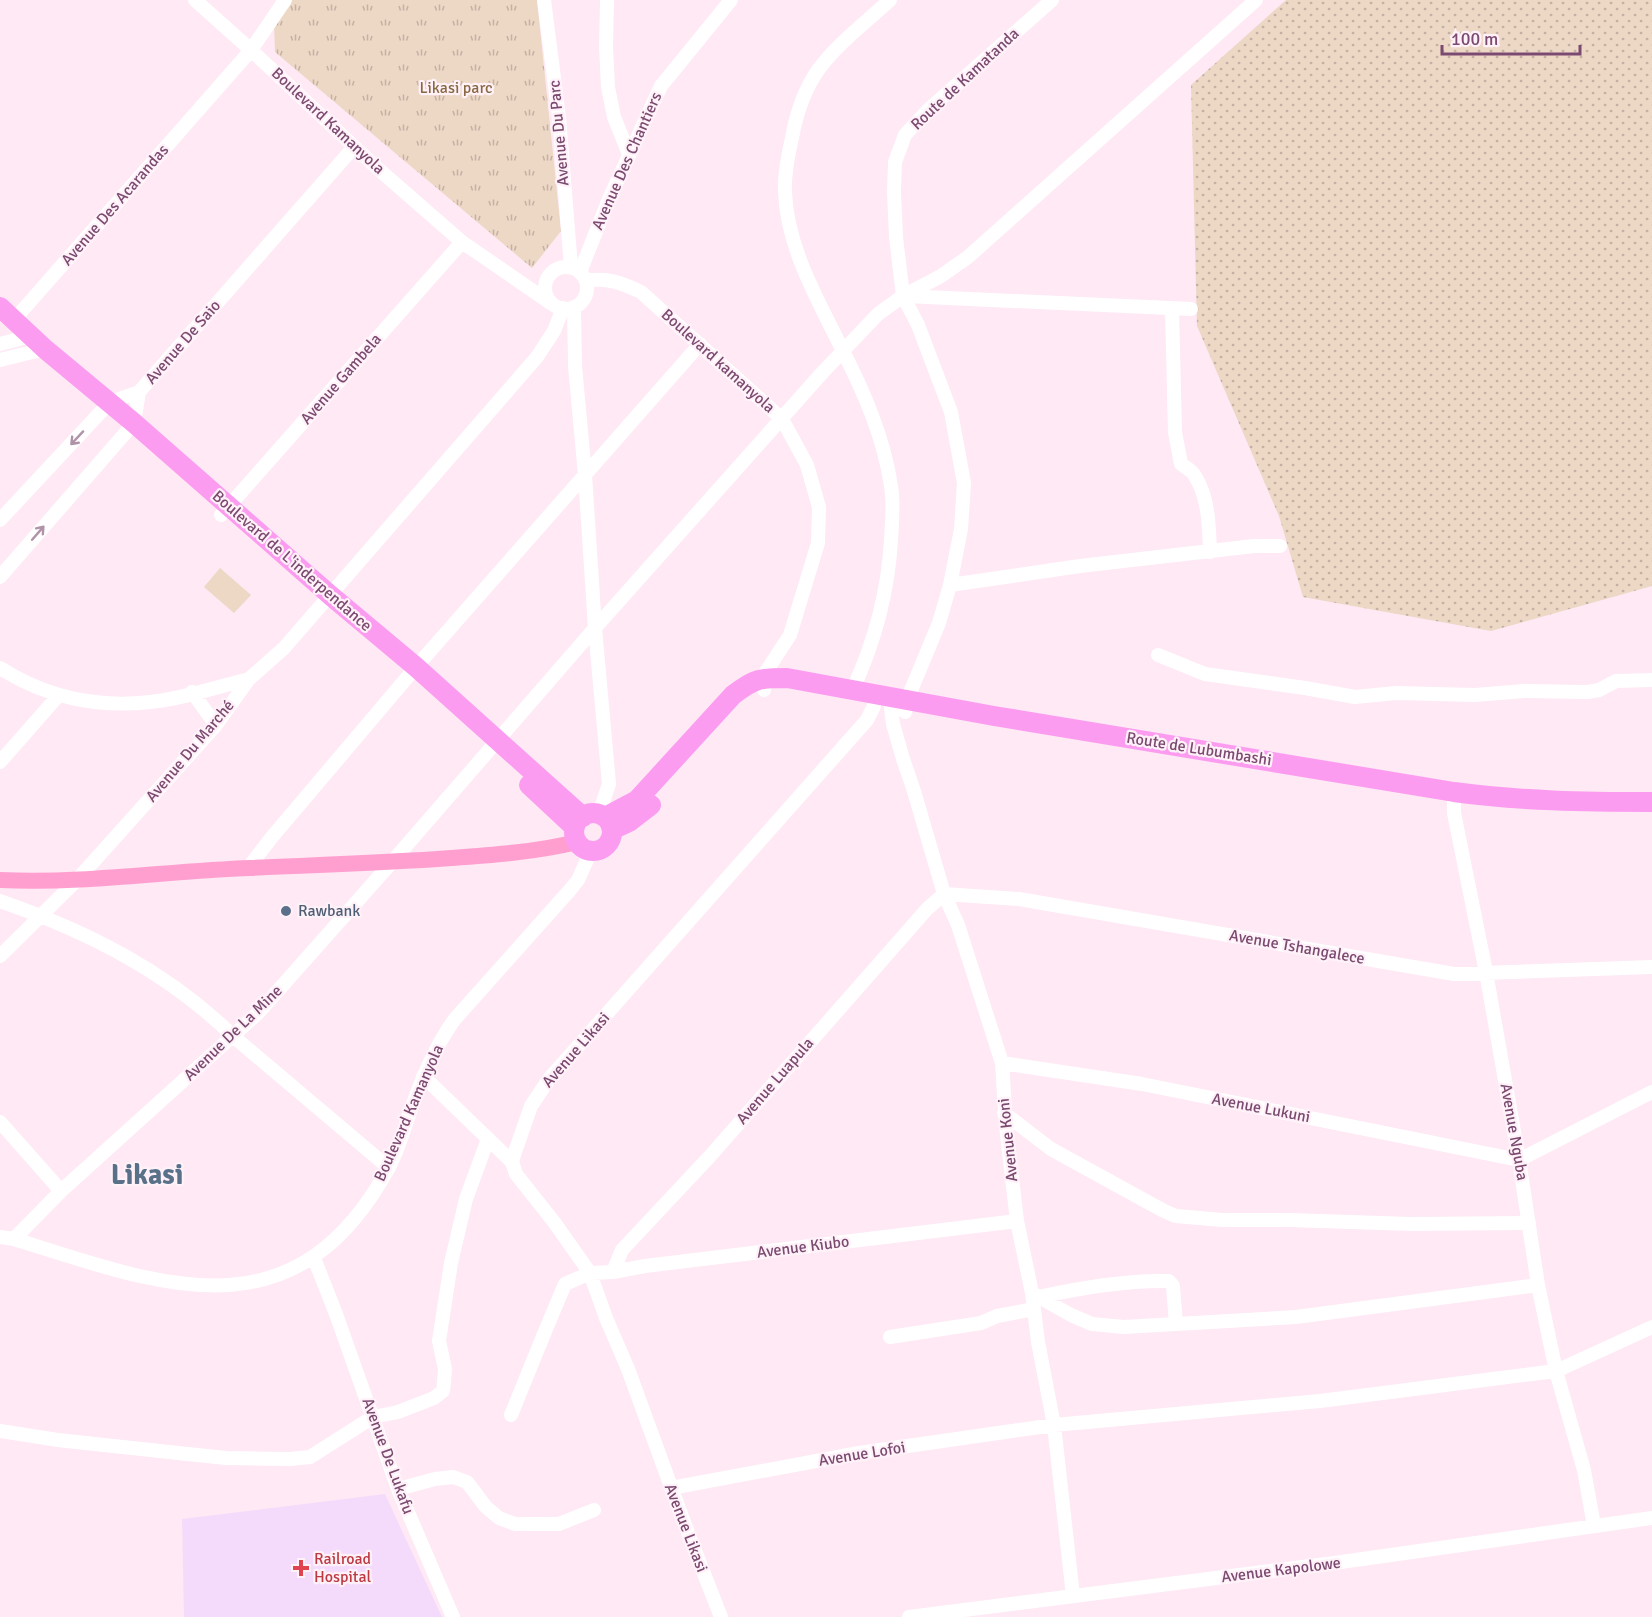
<svg xmlns="http://www.w3.org/2000/svg" width="1652" height="1617" font-family="Signika,sans-serif">
  <style>
    .medical { fill: #f4dbfc }
    .grass { fill: url(#grass-dots) }
    .park { fill: url(#park-tufts) }
    .garden { fill: #edd7c5 }
    .lines { fill: none; stroke-linecap: round; stroke-linejoin: round }
    .minor { stroke: #fff; stroke-width: 14 }
    .major { stroke: #ff9fd0; stroke-width: 16 }
    .highway { stroke: #fb9cf0; stroke-width: 20 }
    .oneway { stroke: #b092a9 }
    .service-dot { fill: #5c6f8a; stroke: #fff1f8; stroke-width: 2 }
    .health-dot { fill: #e0444e; stroke: #fff1f8; stroke-width: 2 }
    .labels { text-anchor: middle; dominant-baseline: central; stroke-width: 4.5; stroke-linejoin: round; paint-order: stroke }
    .street-label { font-size: 16px; fill: #7b4a70; stroke: #fff1f8 }
    .park-label { font-size: 16px; fill: #886943; stroke: #fff1f8 }
    .service-label { font-size: 16px; fill: #4e5e75; stroke: #fff1f8; text-anchor: start }
    .health-label { font-size: 16px; fill: #be3a42; stroke: #fff1f8; text-anchor: start }
    .town-label { font-size: 28px; font-weight: bold; fill: #597089; stroke: #fff1f8 }
  </style>
  <defs>
    <pattern id="grass-dots" width="8" height="8" patternUnits="userSpaceOnUse" patternTransform="scale(1.5)"><rect width="8" height="8" fill="#edd7c5"/><path d="M2 2h.1M6 6h.1" fill="none" stroke="#c5b0a4" stroke-width="1.8" stroke-linecap="round"/></pattern>
    <pattern id="park-tufts" width="24" height="20" patternUnits="userSpaceOnUse" patternTransform="scale(1.5)"><rect width="24" height="20" fill="#edd7c5"/><path d="M3 7l-1-3M5 7V3M7 7l1-3M15 17l-1-3M17 17v-4M19 17l1-3" fill="none" stroke="#c5b0a4"/></pattern>
  </defs>
  <rect width="100%" height="100%" fill="#fee9f4"/>
  <path class="medical" d="M385 1494 442 1617H184L182 1519Z"/>
  <path class="grass" d="M1286 0H1652V586L1491 631 1303 597 1279 516 1197 326 1191 85Z"/>
  <path class="park" d="M291 0H537L561 231 532 268 275 52 274 23Z"/>
  <path class="garden" d="M220 568 251 595 234 613 204 587Z"/>
  <g class="lines">
    <path class="minor" d="M195 0 251 50 376 167 462 242 552 304
      M544 0 559 117 571 267
      M607 0 606 47 608 87 614 117 629 154
      M545 288a21 21 0 1 1 42 0a21 21 0 1 1-42 0Z
      M580 272 609 199 661 86 731 0
      M586 281C607 277 622 283 641 292L782 419 807 465 819 507 818 543 790 635 762 678 764 690
      M905 296 1191 309
      M574 307 575 366 585 475 595 628 609 784 599 814
      M1172 309 1175 432 1181 464C1185 467 1193 471 1195 476 1209 498 1209 527 1210 552
      M14 320 251 50 285 0
      M0 344 31 336
      M0 360 45 349
      M221 515 462 242
      M0 520 110 402 139 392 354 147
      M0 577 134 423 139 392
      M950 585 1080 566 1254 546H1280
      M1158 655 1205 674 1305 688 1355 697 1396 693 1475 695 1524 691 1588 692 1599 690 1616 681 1652 680
      M0 668C45 697 97 708 150 702 182 699 217 687 249 679
      M853 689C875 641 888 593 891 540 892 522 894 504 891 486 884 438 864 392 842 349 818 300 787 248 785 192 784 174 788 155 792 138 796 115 805 89 818 70 837 44 866 22 890 0
      M192 692 216 725
      M894 697 891 709 893 724 903 759 914 791 944 894 958 925 1002 1063 1006 1126 1017 1221 1032 1293 1038 1342 1054 1425 1073 1596
      M905 712 907 700 939 623 950 585 961 529 964 483 951 412 918 325 903 296 896 237 894 192 895 162 905 135 927 111 1052 0
      M0 762 58 696
      M1454 792V813L1486 972 1519 1160 1538 1285 1556 1371 1584 1470 1594 1526
      M248 868 272 837 416 667 700 344
      M0 901C87 931 168 972 234 1037L389 1168
      M0 956 76 881 216 725 249 679 284 648 537 357 554 331 563 308
      M1002 1063 1142 1084 1519 1160 1652 1092
      M423 1076 512 1162
      M1004 1113 1051 1149 1164 1211 1176 1216 1222 1220H1290L1411 1224 1529 1223
      M0 1122 61 1191
      M0 1237 14 1239C163 1286 294 1339 388 1169 397 1153 402 1135 408 1118 420 1083 433 1050 454 1020L570 890 578 880 591 851
      M14 1239 61 1191 258 1013 392 862 595 628 822 373 878 314 903 296 941 276 968 257 1256 0
      M314 1258 336 1314 398 1489 453 1617
      M613 1272 622 1250 711 1155 927 909 944 894 1019 899 1454 974 1652 967
      M1032 1293 1071 1315 1092 1324 1124 1327 1296 1317 1538 1285
      M1038 1297C1081 1288 1126 1280 1169 1281L1173 1286 1176 1324
      M890 1337 981 1323 997 1316 1034 1309
      M511 1415C529 1371 546 1328 565 1284L590 1273 613 1272 645 1266 1017 1221
      M0 1431 58 1440 178 1453 226 1458 290 1459 310 1457 373 1417 398 1412 434 1398 443 1391 444 1382 445 1369 439 1341 451 1263 466 1199 488 1139
      M671 1488 859 1453 1054 1425 1320 1401 1556 1371 1652 1327
      M398 1489 435 1479 453 1477 467 1482 486 1507 499 1518 515 1524H559L594 1510
      M721 1617 685 1525 628 1369 606 1318 590 1273 554 1222 516 1174 512 1162 515 1152 531 1106 549 1079 867 720 874 706
      M909 1617 1334 1563 1652 1518"/>
    <path class="major" d="M0 880C84 884 167 871 250 868 317 865 384 863 451 858 493 855 536 852 577 842"/>
    <path class="highway" d="M0 307 45 349 134 423 330 595 416 667 583 817
      M529 785 573 826
      M574 832a19 19 0 1 1 38 0a19 19 0 1 1-38 0Z
      M605 817 637 800 733 695C755 678 760 678 787 678L994 716 1454 792C1520 801 1585 802 1652 802
      M612 830 629 822 651 805"/>
  </g>
  <defs><path id="oneway-shaft" d="M-6 0H5M1.5-3L5.5 0L1.5 3" fill="none" stroke-width="1.6" stroke-linecap="round" stroke-linejoin="round" transform="scale(1.5)"/></defs>
  <g class="oneway">
    <use href="#oneway-shaft" transform="translate(77 438) rotate(133)"/>
    <use href="#oneway-shaft" transform="translate(38 533) rotate(-49)"/>
  </g>
  <circle class="service-dot" cx="286" cy="911" r="6"/>
  <path class="health-dot" d="M298 1559h6v6h6v6h-6v6h-6v-6h-6v-6h6z"/>
  <g class="labels">
    <g class="street-label">
      <text transform="translate(965 79) rotate(-43)">Route de Kamatanda</text>
      <text transform="translate(328 121) rotate(43)">Boulevard Kamanyola</text>
      <text transform="translate(559 133) rotate(-95)">Avenue Du Parc</text>
      <text transform="translate(627 161) rotate(-66)">Avenue Des Chantiers</text>
      <text transform="translate(115 205) rotate(-49)">Avenue Des Acarandas</text>
      <text transform="translate(183 342) rotate(-49)">Avenue De Saio</text>
      <text transform="translate(718 361) rotate(42)">Boulevard kamanyola</text>
      <text transform="translate(341 379) rotate(-49)">Avenue Gambela</text>
      <text transform="translate(292 561) rotate(41)">Boulevard de L'inderpendance</text>
      <text transform="translate(1199 749) rotate(9)">Route de Lubumbashi</text>
      <text transform="translate(190 751) rotate(-50)">Avenue Du Marché</text>
      <text transform="translate(1297 947) rotate(10)">Avenue Tshangalece</text>
      <text transform="translate(233 1033) rotate(-44)">Avenue De La Mine</text>
      <text transform="translate(576 1050) rotate(-49)">Avenue Likasi</text>
      <text transform="translate(775 1081) rotate(-49)">Avenue Luapula</text>
      <text transform="translate(1261 1108) rotate(11)">Avenue Lukuni</text>
      <text transform="translate(409 1113) rotate(-66)">Boulevard Kamanyola</text>
      <text transform="translate(1514 1132) rotate(80)">Avenue Nguba</text>
      <text transform="translate(1008 1140) rotate(-96)">Avenue Koni</text>
      <text transform="translate(803 1247) rotate(-7)">Avenue Kiubo</text>
      <text transform="translate(862 1454) rotate(-9)">Avenue Lofoi</text>
      <text transform="translate(388 1456) rotate(70)">Avenue De Lukafu</text>
      <text transform="translate(686 1528) rotate(69)">Avenue Likasi</text>
      <text transform="translate(1281 1570) rotate(-7)">Avenue Kapolowe</text>
    </g>
    <g class="park-label">
      <text x="456" y="88">Likasi parc</text>
    </g>
    <g class="service-label">
      <text x="298" y="911">Rawbank</text>
    </g>
    <g class="health-label">
      <text x="314" y="1559">Railroad<tspan x="314" dy="18">Hospital</tspan></text>
    </g>
    <g class="town-label">
      <text x="147" y="1175">Likasi</text>
    </g>
  </g>
  <path d="M1442 45v9h138v-9" fill="none" stroke="#7b4a70" stroke-width="3"/>
  <text x="1451" y="45" font-size="18" fill="#7b4a70" stroke="#fff1f8" stroke-width="4.5" paint-order="stroke">100 m</text>
</svg>
